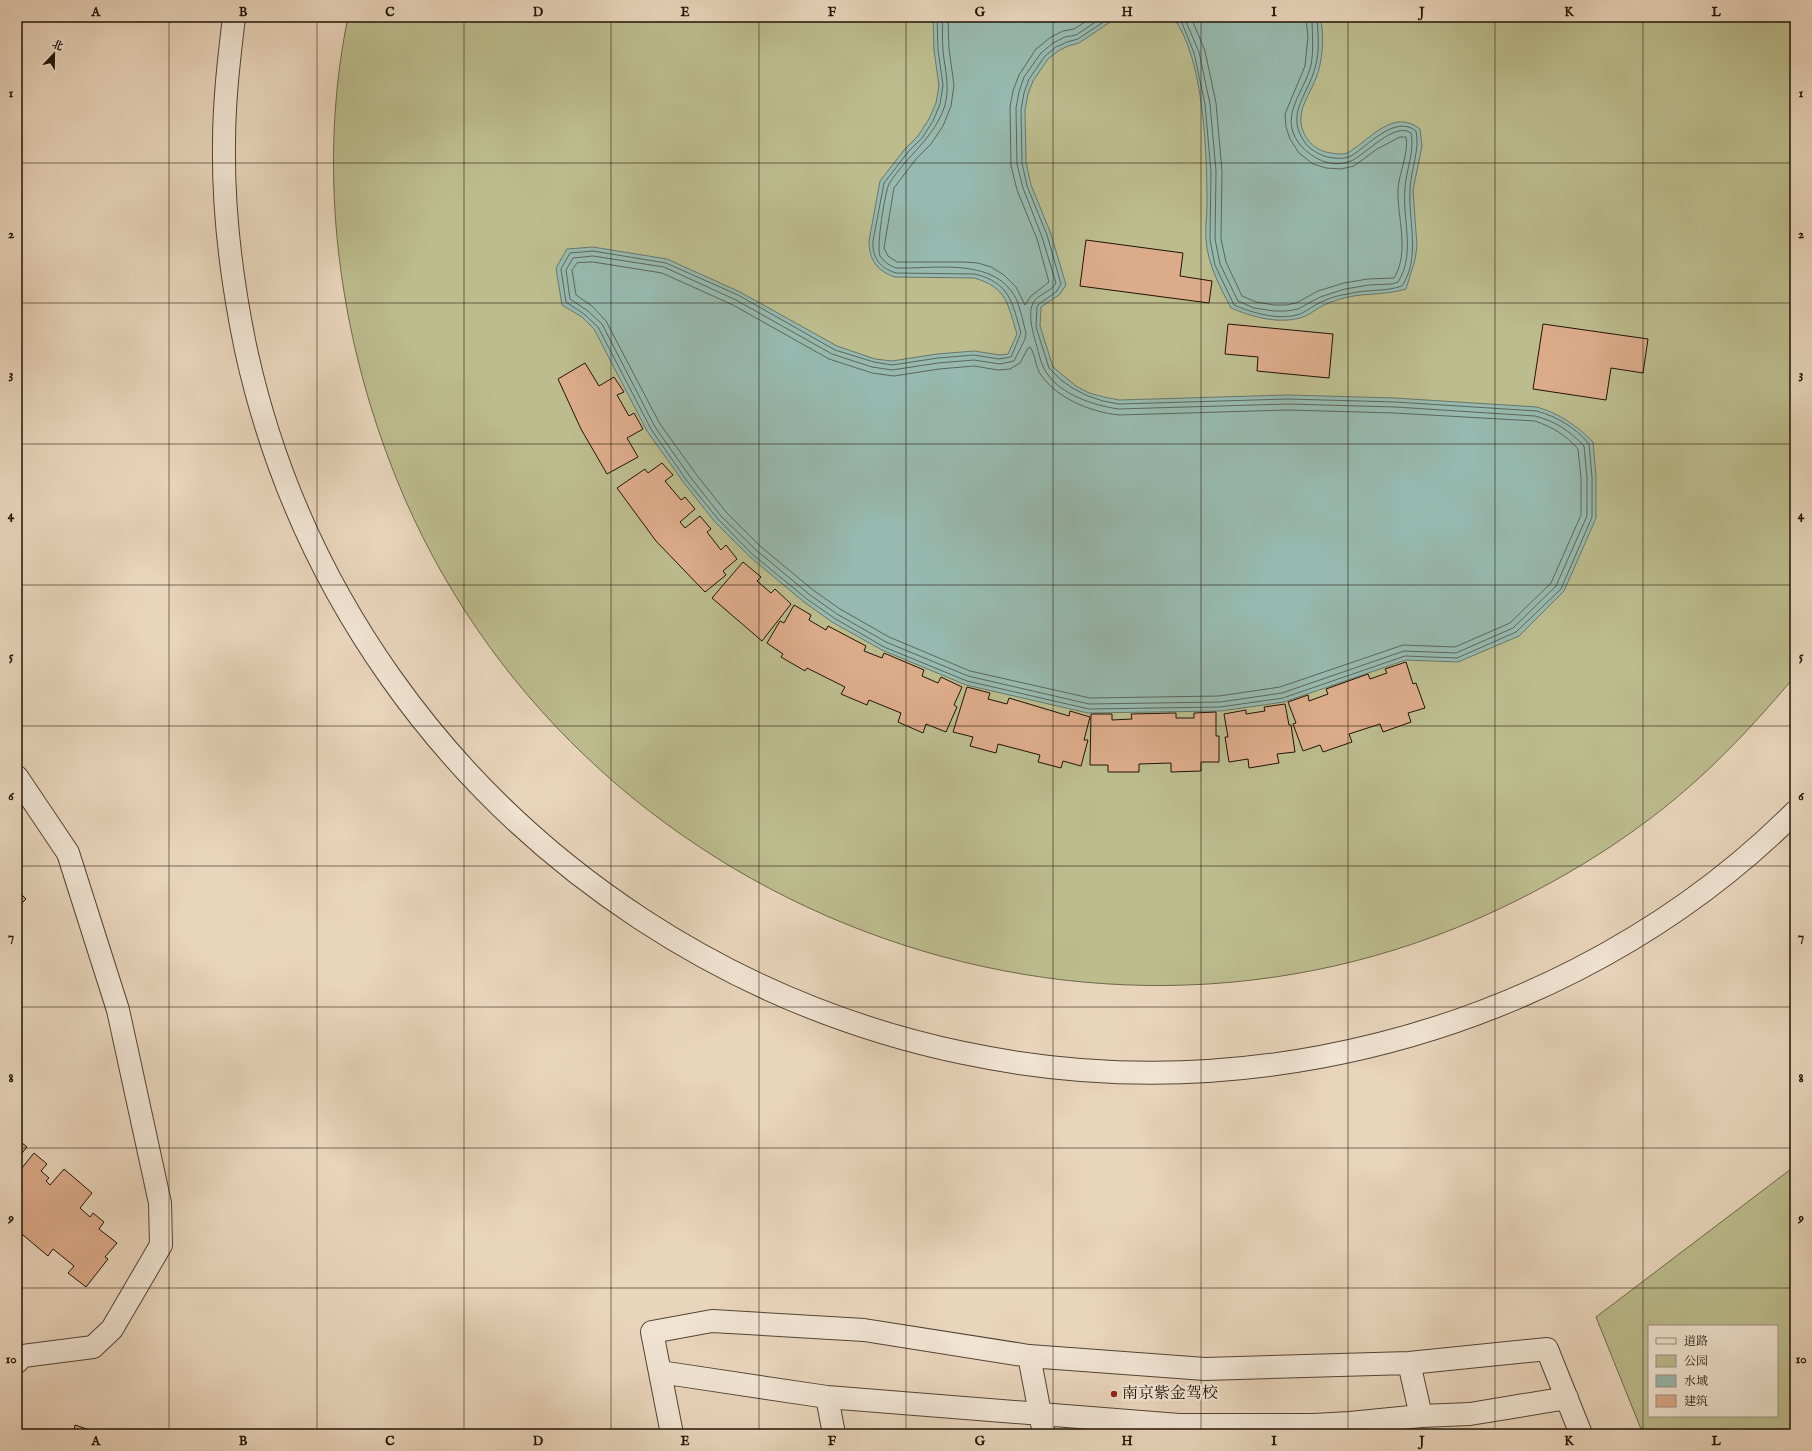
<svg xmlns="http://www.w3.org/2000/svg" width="1812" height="1451" font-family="'IM FELL English','Noto Serif SC',serif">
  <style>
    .green { fill: #bcbc8d; stroke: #6e684a; fill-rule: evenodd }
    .water { fill: #97b9af; stroke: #67776b }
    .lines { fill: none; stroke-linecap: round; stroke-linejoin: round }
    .shore { stroke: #5c665a; stroke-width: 1 }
    .building { fill: #dcab8a; stroke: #201306 }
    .minor-casing { stroke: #524434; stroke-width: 24 }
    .minor { stroke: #f1e4d3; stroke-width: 22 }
    .grid { fill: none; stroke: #201306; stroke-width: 1; stroke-opacity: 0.55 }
    .poi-dot { fill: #8f2418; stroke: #f1e4d3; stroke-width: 1.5 }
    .labels { text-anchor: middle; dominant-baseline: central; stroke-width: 4; stroke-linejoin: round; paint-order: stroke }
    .poi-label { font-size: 16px; fill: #201306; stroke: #f1e4d3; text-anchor: start }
    .neatline { fill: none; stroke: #201306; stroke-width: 1.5 }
    .grid-label { font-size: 13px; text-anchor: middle; font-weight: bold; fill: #201306 }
  </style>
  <rect width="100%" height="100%" fill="#e9d5bc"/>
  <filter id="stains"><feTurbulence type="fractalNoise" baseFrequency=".005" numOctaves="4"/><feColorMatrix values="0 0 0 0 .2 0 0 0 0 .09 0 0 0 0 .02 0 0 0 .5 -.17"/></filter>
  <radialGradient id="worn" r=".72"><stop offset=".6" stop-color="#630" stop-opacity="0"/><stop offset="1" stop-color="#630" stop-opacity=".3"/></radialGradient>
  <path class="green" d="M348 17H1795V676C1769 707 1743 736 1714 764 1651 825 1576 873 1497 910 1073 1110 551 897 388 457 336 318 318 163 348 17Z
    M1795 1166V1434H1643L1596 1317ZM1649 1326H1777V1416H1649Z"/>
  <path class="water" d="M933 17H1121L1113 20 1079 43 1068 46 1058 51 1048 59 1033 81 1028 94 1025 110 1026 162 1031 185 1051 234 1066 285 1059 295 1041 307 1040 326 1053 367 1076 386 1089 393 1104 397 1119 400 1288 395 1395 398 1537 407C1560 414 1576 425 1593 442L1596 477V518L1564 591 1519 636 1458 662 1406 660 1284 702 1221 711 1088 713 966 685 882 650 832 622 804 602 750 557 715 522 684 483 647 431 594 329 582 317 562 305 556 268 567 249 593 247 667 259 740 292 837 346 875 359 892 361 937 354 974 351 1000 355 1008 354 1017 334C1008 305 1007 287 974 278L895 277C877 271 869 260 869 241L880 181 905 149 918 136 929 119 936 103 939 86 934 50Z
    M1173 17H1320C1324 33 1323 53 1319 69 1313 94 1289 114 1308 140 1313 147 1322 152 1331 153 1337 154 1344 155 1349 152 1371 139 1393 108 1420 129L1422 146 1413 190 1417 246 1415 260 1406 289C1387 295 1367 293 1348 297 1340 299 1330 302 1322 306 1315 310 1308 316 1300 318 1277 324 1253 317 1231 308 1220 287 1208 265 1206 240 1205 228 1207 216 1207 204 1207 152 1204 58 1173 17Z"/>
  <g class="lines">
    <path class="shore" d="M937 17 938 50 943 85 940 104 933 121 922 138 908 152 884 183 873 241C872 258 880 268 896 273L975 274C1010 283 1012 302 1021 333L1011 357 999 359 974 355 938 358 892 365 874 362 835 350 738 295 666 263 593 251 570 253 561 269 566 302 584 314 598 327 651 429 687 481 718 519 752 554 807 599 834 618 884 647 967 681 1089 709 1220 707 1283 698 1405 656 1457 658 1516 632 1561 589 1592 517V477L1589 444C1575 427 1557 417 1537 411L1395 402 1288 399 1119 404 1103 401 1088 396 1074 389 1061 380 1049 368 1036 327 1037 307 1039 304 1056 292 1061 284 1047 235 1027 186 1022 163 1021 110 1024 93 1029 79 1045 56 1056 47 1067 42 1078 39 1111 17
      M942 17C943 28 942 40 943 51 945 70 950 86 945 105 935 138 906 156 889 184 885 192 876 247 880 256 884 262 890 266 896 268 933 269 988 258 1012 292 1019 300 1023 322 1026 333L1025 339 1014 361 1000 364 974 360 938 363 892 370 872 367 832 354 736 300 664 267 593 256 573 258 566 270 570 299 588 311 602 324 655 427 691 478 721 516 756 550 810 595 837 614 886 642 968 676 1089 704 1220 702 1282 693 1404 651 1456 653 1513 628 1556 586 1587 516V478L1584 446C1570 431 1555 421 1535 416L1395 407 1288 404 1118 409C1093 405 1061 395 1046 372 1040 363 1038 349 1035 340 1032 329 1028 313 1033 303 1038 294 1051 292 1056 283L1042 237 1023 188 1017 164 1016 108 1019 92 1024 77 1041 53 1053 43 1065 37 1076 35 1103 17
      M948 17 949 49 954 85 951 106 943 126 931 144 916 159 894 188 884 248 888 256 897 262H964L978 263 991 267 1004 275 1016 287 1025 305 1031 296 1049 282 1037 239 1017 190 1011 166 1010 107 1013 91 1019 75 1036 49 1051 37 1063 31 1074 29 1093 17
      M1178 17 1182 23 1194 53 1205 104 1211 172 1210 240 1215 265 1234 305C1253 313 1279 321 1300 314 1307 311 1314 305 1321 302 1329 298 1339 295 1348 294 1366 289 1385 292 1402 286 1421 257 1408 221 1410 189 1411 169 1420 150 1416 131 1395 114 1368 146 1351 156 1343 160 1331 158 1324 156 1317 153 1311 150 1306 144 1284 115 1307 97 1315 68 1320 51 1318 34 1317 17
      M1184 17 1199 52 1210 104 1216 171 1215 239 1220 264 1238 301 1254 308 1274 311H1287L1298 309 1320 297 1345 289 1369 285 1392 284 1398 282C1416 254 1402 219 1405 188 1406 170 1415 151 1411 133 1395 121 1365 155 1351 161 1331 169 1310 158 1298 142 1279 115 1305 91 1311 65 1314 49 1312 34 1312 17
      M1191 17 1205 51 1216 103 1222 171 1221 239 1226 262 1242 296 1256 302 1274 305H1286L1296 303 1318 291 1344 283 1368 279 1394 278C1410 252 1397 217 1398 189 1399 173 1409 153 1406 137H1400L1377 149 1354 166 1341 169 1326 168 1313 164 1299 153 1290 139 1286 127 1285 114 1305 66 1308 37 1306 17
      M593 262 662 273 733 305 829 359 872 373 894 376 939 369 974 366 998 370 1010 369 1020 363 1028 348 1030 347C1036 355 1035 367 1041 375 1058 399 1091 412 1119 415L1288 410 1394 413 1535 421C1552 427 1566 435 1578 449L1581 478V515L1551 583 1510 623 1455 647 1403 645 1280 687 1219 696 1090 698 970 671 889 637 840 609 813 590 760 546 726 512 696 474 660 424 606 321 592 306 576 295 572 270 577 263Z"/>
  </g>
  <path class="building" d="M1086 240 1183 253 1180 276 1212 281 1209 303 1080 286Z
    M1228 324 1333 334 1329 378 1257 371 1258 357 1225 354Z
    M1543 324 1648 339 1643 373 1611 368 1606 400 1533 389Z
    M585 363 599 386 614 377 624 392 617 395 629 416 634 413 643 429 627 438 638 457 607 474 581 429 558 379Z
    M662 463 673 475 665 481 681 500 685 497 695 509 680 522 685 528 700 516 711 529 707 532 721 550 726 545 737 559 723 571 726 575 705 592 656 541 617 488 645 469 648 473Z
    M743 562 761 577 757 581 771 593 775 589 791 604 762 641 712 598Z
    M794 605 811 615 809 620 826 630 828 626 866 646 864 651 882 658 884 653 924 670 922 676 938 683 941 677 962 687 954 705 957 707 946 732 926 724 923 733 898 722 901 713 869 700 867 705 841 694 845 687 807 668 805 671 781 657 783 654 767 643 780 621 784 623Z
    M1406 662 1413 684 1416 683 1425 708 1408 713 1411 722 1383 732 1380 724 1349 734 1352 742 1323 752 1320 745 1303 751 1293 724 1296 723 1288 702 1308 695 1309 701 1328 694 1326 689 1368 674 1370 679 1387 673 1385 669Z
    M967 687 990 693 988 699 1007 704 1009 698 1069 716 1070 711 1090 717 1084 740H1088L1081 766 1063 761 1061 768 1038 762 1040 755 998 744 996 753 970 746 973 737 953 732Z
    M1285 704 1289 725H1291L1295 752 1277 754 1279 763 1249 768 1248 759 1229 762 1225 737H1228L1224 714 1246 710V714L1265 711 1264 707Z
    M1216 712V736H1219V762H1201V771L1171 772V763L1139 764V772H1108V765H1090L1091 714H1112V720L1132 719 1131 714 1176 713V718H1194V713Z
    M17 890 26 899 17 908Z
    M17 1139 27 1147 17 1159Z
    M34 1153 47 1164 41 1171 49 1178 46 1181 50 1185 64 1169 92 1193 80 1208 90 1217 93 1213 104 1222 99 1229 117 1243 105 1257 108 1259 86 1287 68 1273 74 1266 53 1249 48 1256 17 1230V1174Z
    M75 1425 87 1429 86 1433 91 1434H73Z"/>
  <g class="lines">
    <defs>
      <path id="minor" d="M234 17C229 59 224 101 224 144 223 212 232 283 246 350 352 833 835 1148 1320 1057 1497 1024 1667 940 1795 812
        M17 777 68 853 118 1010 160 1203 161 1245 112 1329 93 1347 23 1356 17 1362
        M1029 1356 1044 1434
        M1409 1363 1421 1416
        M660 1372 827 1397 1179 1425H1314L1350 1423 1421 1416 1470 1414 1567 1398
        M827 1397 834 1434
        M672 1434 652 1332 712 1321 864 1330 1029 1356 1205 1369 1409 1363 1547 1349 1581 1434"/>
    </defs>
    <use href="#minor" class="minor-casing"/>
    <use href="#minor" class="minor"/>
  </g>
  <path class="grid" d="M169 17V1434M317 17V1434M464 17V1434M611 17V1434M759 17V1434M906 17V1434M1053 17V1434M1201 17V1434M1348 17V1434M1495 17V1434M1643 17V1434M17 163H1795M17 303H1795M17 444H1795M17 585H1795M17 726H1795M17 866H1795M17 1007H1795M17 1148H1795M17 1288H1795"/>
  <circle class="poi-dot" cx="1114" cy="1394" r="4"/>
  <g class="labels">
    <g class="poi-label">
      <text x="1122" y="1394">南京紫金驾校</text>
    </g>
  </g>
  <rect width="1812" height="1451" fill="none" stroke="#e9d5bc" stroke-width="44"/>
  <rect x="1648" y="1325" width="130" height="92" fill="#f1e4d3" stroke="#9d9081"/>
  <rect x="1656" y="1338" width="20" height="6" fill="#f1e4d3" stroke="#9d9081"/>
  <text x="1684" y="1345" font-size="12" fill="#201306">道路</text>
  <rect x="1656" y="1355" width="20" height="12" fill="#bcbc8d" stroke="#9d9081"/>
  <text x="1684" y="1365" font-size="12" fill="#201306">公园</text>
  <rect x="1656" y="1375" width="20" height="12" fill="#97b9af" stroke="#9d9081"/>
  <text x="1684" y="1385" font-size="12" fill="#201306">水域</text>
  <rect x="1656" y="1395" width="20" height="12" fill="#dcab8a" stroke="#9d9081"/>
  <text x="1684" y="1405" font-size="12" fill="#201306">建筑</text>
  <g transform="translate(54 54) rotate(22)" stroke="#f1e4d3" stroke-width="3" paint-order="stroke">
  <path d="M0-3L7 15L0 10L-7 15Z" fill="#201306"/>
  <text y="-6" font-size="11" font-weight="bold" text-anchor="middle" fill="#201306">北</text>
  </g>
  <rect x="22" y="22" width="1768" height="1407" class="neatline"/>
  <g class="grid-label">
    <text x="96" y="16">A</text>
    <text x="243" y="16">B</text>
    <text x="390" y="16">C</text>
    <text x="538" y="16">D</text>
    <text x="685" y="16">E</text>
    <text x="832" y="16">F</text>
    <text x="980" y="16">G</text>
    <text x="1127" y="16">H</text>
    <text x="1274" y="16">I</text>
    <text x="1422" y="16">J</text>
    <text x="1569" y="16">K</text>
    <text x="1716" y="16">L</text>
    <text x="11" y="97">1</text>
    <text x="1801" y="97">1</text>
    <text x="11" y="238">2</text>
    <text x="1801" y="238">2</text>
    <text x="11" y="378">3</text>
    <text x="1801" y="378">3</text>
    <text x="11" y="519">4</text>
    <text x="1801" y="519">4</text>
    <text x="11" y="660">5</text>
    <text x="1801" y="660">5</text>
    <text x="11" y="800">6</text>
    <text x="1801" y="800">6</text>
    <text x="11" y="941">7</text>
    <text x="1801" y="941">7</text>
    <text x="11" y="1082">8</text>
    <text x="1801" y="1082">8</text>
    <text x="11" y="1222">9</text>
    <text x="1801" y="1222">9</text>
    <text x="11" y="1363">10</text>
    <text x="1801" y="1363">10</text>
    <text x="96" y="1445">A</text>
    <text x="243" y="1445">B</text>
    <text x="390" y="1445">C</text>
    <text x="538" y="1445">D</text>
    <text x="685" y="1445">E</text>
    <text x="832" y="1445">F</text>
    <text x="980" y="1445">G</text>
    <text x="1127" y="1445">H</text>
    <text x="1274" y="1445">I</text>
    <text x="1422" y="1445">J</text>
    <text x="1569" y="1445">K</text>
    <text x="1716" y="1445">L</text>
  </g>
  <rect width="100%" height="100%" filter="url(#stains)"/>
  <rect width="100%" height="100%" fill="url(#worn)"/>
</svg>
